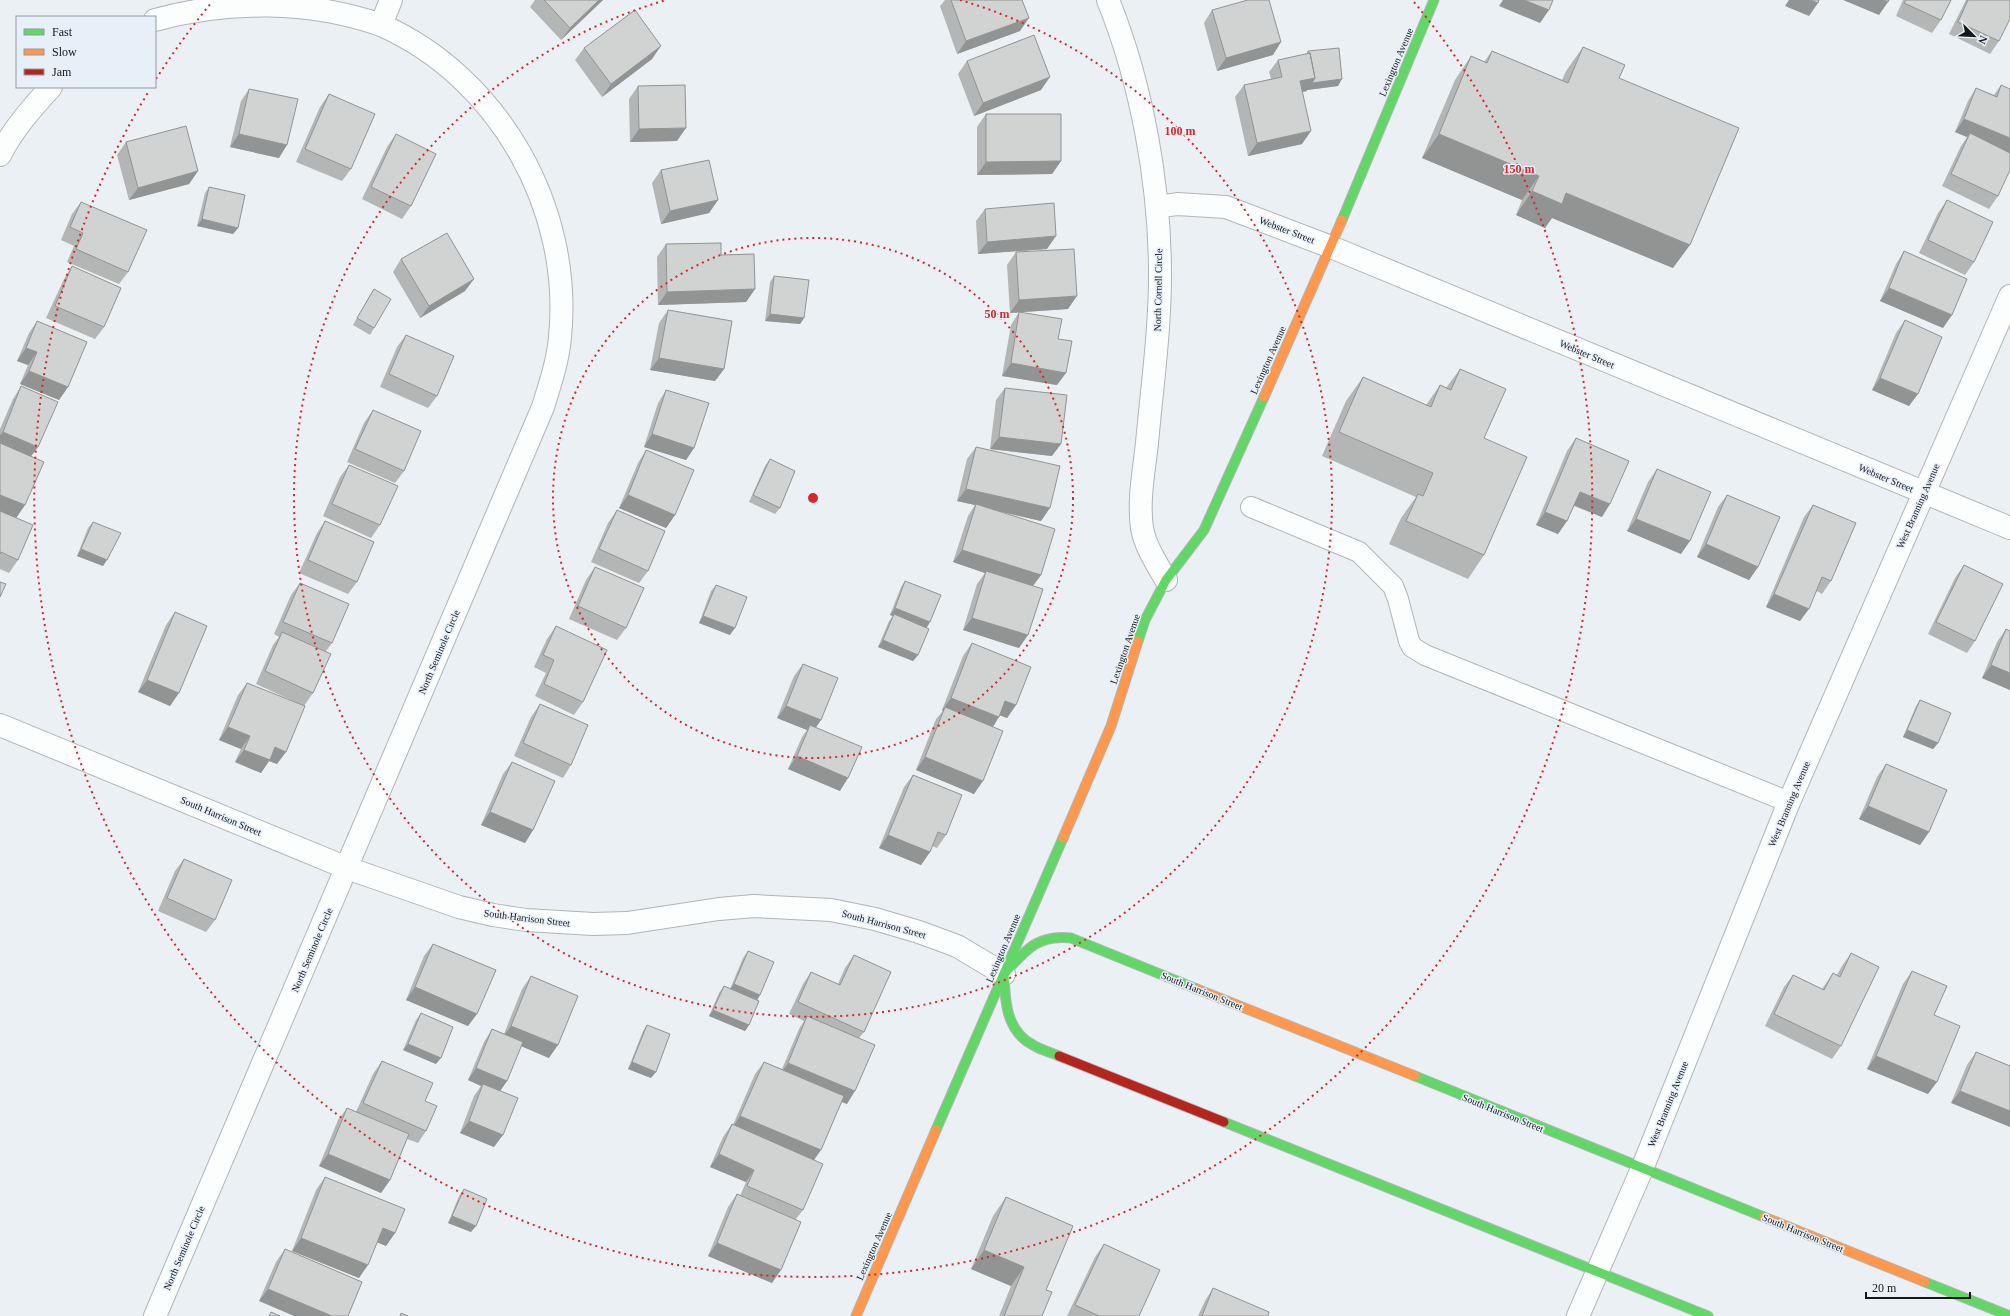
<svg xmlns="http://www.w3.org/2000/svg" width="2010" height="1316" font-family="'Times New Roman',serif">
  <style>
    .lines { fill: none; stroke-linecap: round; stroke-linejoin: round }
    .lane-casing { stroke: #b1b5b8; stroke-width: 22 }
    .street-casing { stroke: #b1b5b8; stroke-width: 24 }
    .fast-casing { stroke: #b1b5b8; stroke-width: 11 }
    .slow-casing { stroke: #b1b5b8; stroke-width: 11 }
    .jam-casing { stroke: #b1b5b8; stroke-width: 11 }
    .lane { stroke: #fcfdfd; stroke-width: 20 }
    .street { stroke: #fcfdfd; stroke-width: 22 }
    .fast { stroke: #63d668; stroke-width: 9 }
    .slow { stroke: #ff974d; stroke-width: 9 }
    .jam { stroke: #b3261e; stroke-width: 9 }
    .wall { fill: #b4b5b5 }
    .shaded-wall { fill: #929393 }
    .building { fill: #d1d2d2; stroke: #929393 }
    .ring { fill: none; stroke: #d62828; stroke-width: 2; stroke-dasharray: 2 4 }
    .labels { text-anchor: middle; dominant-baseline: central; stroke-width: 3; stroke-linejoin: round; paint-order: stroke }
    .street-label { font-size: 10px; fill: #14171a; stroke: #e7f0f8 }
    .centre { fill: #d62828; stroke: #e7f0f8; stroke-width: 2 }
    .ring-label { font-size: 12px; text-anchor: middle; font-weight: bold; fill: #d62828; stroke: #e7f0f8; stroke-width: 3; stroke-linejoin: round; paint-order: stroke }
  </style>
  <rect width="100%" height="100%" fill="#ebf0f4"/>
  <g class="lines">
    <defs>
      <path id="lane" d="M1251 507 1359 552 1393 586 1398 599 1409 641 1412 647 1425 655 1789 802"/>
      <path id="street" d="M1108 0C1142 84 1160 185 1160 275 1160 331 1152 387 1147 443 1144 471 1138 500 1142 528 1145 546 1157 564 1166 580
        M381 25 391 0
        M0 155C13 129 32 108 51 87
        M1158 207 1177 204 1226 207 1331 247 2010 528
        M0 725 347 868 459 907 493 915 526 920 593 924 627 923 719 909 754 906 831 910 875 919 919 932 957 946 1004 974
        M155 1316 543 407C550 384 558 361 560 337 573 209 499 77 381 25 309 0 228 0 155 20
        M1578 1316 1642 1169 1789 802 2010 296"/>
      <path id="fast" d="M1342 220 1434 0
        M1138 641 1145 620 1166 580 1204 530 1264 397
        M1059 1056C1050 1052 1041 1050 1033 1045 1006 1031 1005 1001 1004 974 1025 951 1037 934 1071 938L1197 989
        M1415 1076 1764 1217
        M1224 1122 1708 1316
        M936 1130 1063 838
        M1925 1282 2010 1316"/>
      <path id="slow" d="M1264 397 1342 220
        M1063 838 1111 726 1138 641
        M1197 989 1415 1076
        M1764 1217 1925 1282
        M856 1316 936 1130"/>
      <path id="jam" d="M1059 1056 1224 1122"/>
    </defs>
    <use href="#lane" class="lane-casing"/>
    <use href="#street" class="street-casing"/>
    <use href="#fast" class="fast-casing"/>
    <use href="#slow" class="slow-casing"/>
    <use href="#jam" class="jam-casing"/>
    <use href="#lane" class="lane"/>
    <use href="#street" class="street"/>
    <use href="#fast" class="fast"/>
    <use href="#slow" class="slow"/>
    <use href="#jam" class="jam"/>
  </g>
  <path class="wall" d="M535 0H603L561 40 530 7Z
    M945 0H1022L1020 31 957 54 940 6Z
    M1903 0H1951L1941 20 1932 33 1896 16Z
    M1966 0H2010L1999 41 1990 54 1949 34Z
    M1212 10 1273 55 1217 71 1204 23Z
    M1583 47 1619 78 1673 268 1552 218 1545 228 1516 215 1522 200 1422 158 1455 80 1471 56 1484 62 1492 51 1562 80 1566 71Z
    M584 48 652 59 602 97 575 60Z
    M1308 51 1338 86 1307 90V91L1302 92V144L1248 156 1235 97 1244 85 1271 79 1269 72 1278 60 1306 54Z
    M967 61 1041 90 974 116 958 74Z
    M2001 85 1998 196 1989 209 1942 186 1961 146 1967 137 1955 132 1968 101 1976 88 1994 95Z
    M638 86 677 141 630 142 629 99Z
    M249 89 279 158 230 147 241 101Z
    M329 94 351 169 342 181 296 162 320 107Z
    M986 114 1061 161 1052 174 977 175V127Z
    M396 134 411 206 402 219 362 199 387 147Z
    M126 142 198 171 189 184 129 200 117 155Z
    M661 170 718 200 709 213 661 224 652 183Z
    M209 187 238 228 233 234 197 226 205 193Z
    M1947 200 1974 262 1965 275 1919 253 1938 213Z
    M81 202 128 272 119 284 67 262 74 246 61 240 72 214Z
    M985 209 1047 249 978 254 976 221Z
    M666 244 721 255 755 289 746 302 658 305 657 257Z
    M1904 251 1943 328 1880 301 1896 264Z
    M1016 252 1068 309 1010 313 1007 265Z
    M401 259 465 291 420 318 393 272Z
    M72 266 104 327 95 339 46 318 64 279Z
    M774 276 804 318 800 324 765 321 770 282Z
    M374 289V328L370 335 353 325 370 295Z
    M668 310 724 369 715 381 650 370 659 323Z
    M1019 312 1057 385 1002 376 1011 325Z
    M1905 320 1909 406 1872 390 1896 333Z
    M37 321 68 387 59 400 20 384 28 365 17 361 29 333Z
    M406 335 437 396 428 408 380 387 397 347Z
    M1460 369 1484 438V555L1468 579 1389 544 1401 518 1416 497 1322 456 1346 401 1363 377 1426 405 1440 385 1446 388Z
    M21 386 31 457 25 505 16 518 0 511V429L13 399Z
    M1005 388 1052 456 990 449 996 400Z
    M666 390 694 448 686 460 644 447 658 403Z
    M373 410 404 471 395 483 347 462 364 423Z
    M1576 438 1602 517 1574 506 1567 521 1558 534 1536 525 1567 451Z
    M976 447 1041 521 1000 511 1041 575 1033 586 1019 648 963 630 977 584 985 573 953 562 968 516 975 505 957 501 967 459Z
    M646 450 675 515 666 528 619 508 638 463Z
    M770 459 780 508 775 514 749 502 765 466Z
    M349 465 380 525 371 538 323 516 340 477Z
    M1657 469 1681 554 1627 531 1648 482Z
    M1727 495 1758 567 1749 580 1697 557 1718 507Z
    M1813 505 1831 581 1822 594 1817 591 1800 621 1766 607 1804 517Z
    M617 510 648 571 639 583 591 562 608 523Z
    M0 511 18 560 9 573 0 569Z
    M325 521 357 582 348 594 299 573 317 533Z
    M93 522 103 566 77 556 88 528Z
    M1964 565 1975 641 1967 653 1928 634 1955 578Z
    M595 567 626 628 617 640 569 619 586 580Z
    M905 581 926 628 918 655 913 661 878 647 889 621 893 616 890 615 901 587Z
    M300 583 332 643 326 651 313 693 304 706 256 684 273 645 279 637 274 634 291 595Z
    M716 585 730 635 699 623 711 591Z
    M175 612 170 706 138 692 166 625Z
    M556 626 583 702 574 715 535 696 546 673 534 667 547 639Z
    M2006 629 2010 631V630V690L1982 678 1997 642Z
    M972 643 1016 705 1007 718 1000 715 993 726 974 794 916 770 936 719 943 711 942 710 963 656Z
    M803 664 821 720 816 727 840 791 788 769 802 737 807 730 777 718 794 676Z
    M247 683 277 764 269 761 261 773 235 762 241 749 219 740 238 695Z
    M1920 700 1938 743 1933 749 1903 737 1916 706Z
    M540 704 571 765 563 778 514 756 531 717Z
    M512 762 533 830 525 843 481 825 503 774Z
    M1886 764 1929 832 1920 845 1859 819 1877 777Z
    M913 775 946 835 937 848 932 846 930 852 921 865 879 848 904 787Z
    M184 859 215 920 206 932 158 911 175 871Z
    M433 944 468 1026 406 1000 424 956Z
    M748 951 760 995 757 1000 749 1025 745 1031 709 1016 719 993 724 986 730 989 743 958Z
    M1851 953 1841 1046 1832 1059 1765 1026 1784 987 1793 975 1822 989 1833 973 1837 975 1842 966Z
    M854 955 864 1032 859 1038 847 1104 842 1102 814 1160 803 1210 796 1219 772 1283 708 1256 728 1207 737 1194 740 1196 746 1182 710 1167 723 1137 732 1124 733 1125 755 1074 764 1062 782 1069 799 1029 804 1021 789 1014 803 984 811 972 838 984 845 968Z
    M1912 971 1934 1015 1928 1094 1867 1069 1903 984Z
    M531 976 549 1058 521 1046 507 1081 500 1091 494 1147 460 1133 474 1096 481 1086 468 1080 484 1042 492 1029 504 1034 522 989Z
    M421 1013 436 1064 403 1050 416 1020Z
    M647 1025 651 1078 628 1069 643 1031Z
    M1976 1052 2010 1066 1951 1103 1967 1065Z
    M382 1061 425 1101 426 1131 418 1143 407 1139 390 1180 381 1193 319 1166 338 1120 347 1108 356 1112 373 1074Z
    M325 1177 395 1233 386 1246 377 1242 359 1278 292 1251 316 1190Z
    M464 1189 471 1232 448 1223 459 1196Z
    M1006 1197 1046 1290 1042 1316H999L1011 1286 971 1269 993 1216Z
    M1104 1244 1139 1316H1067L1095 1257Z
    M285 1249 362 1282 259 1301 276 1262Z
    M1213 1288 1268 1316H1198L1205 1301Z"/>
  <path class="shaded-wall" d="M599 0H603L561 40 570 28Z
    M1503 0H1524L1549 10 1540 23 1499 6Z
    M1789 0H1810L1818 3 1809 16 1785 6Z
    M1843 0H1882L1888 2 1879 15Z
    M1029 18 1020 31 957 54 966 41Z
    M1281 42 1273 55 1217 71 1226 58Z
    M661 46 652 59 602 97 611 84Z
    M1050 77 1041 90 974 116 983 103Z
    M1315 78 1342 79 1338 86 1307 90V91L1291 94 1300 81Z
    M1964 119 2010 138V155L1970 133 1967 137 1955 132Z
    M686 128 677 141 630 142 639 129Z
    M1311 131 1302 144 1248 156 1257 143Z
    M239 134 287 145 279 158 230 147Z
    M1439 134 1539 176 1522 200 1422 158Z
    M1061 161 1052 174 977 175 986 162Z
    M198 171 189 184 129 200 138 188Z
    M1532 191 1566 193 1690 245 1673 268 1552 218 1545 228 1516 215Z
    M718 200 709 213 661 224 670 211Z
    M202 219 238 228 233 234 197 226Z
    M1056 236 1047 249 978 254 987 242Z
    M474 279 465 291 420 318 429 306Z
    M1889 288 1952 315 1943 328 1880 301Z
    M755 289 746 302 658 305 667 292Z
    M1077 296 1068 309 1010 313 1019 300Z
    M770 314 804 318 800 324 765 321Z
    M26 348 37 352 28 365 17 361Z
    M659 358 724 369 715 381 650 370Z
    M1011 363 1066 373 1057 385 1002 376Z
    M29 371 68 387 59 400 20 384Z
    M1880 378 1918 394 1909 406 1872 390Z
    M3 432 38 447 29 459 0 447V435Z
    M652 434 694 448 686 460 644 447Z
    M999 437 1061 444 1052 456 990 449Z
    M966 489 1050 508 1041 521 976 506V504L975 505 957 501Z
    M1580 492 1610 504 1602 517 1571 504Z
    M0 495 25 505 16 518 0 511Z
    M628 495 675 515 666 528 619 508Z
    M1545 512 1567 521 1558 534 1536 525Z
    M1636 519 1690 541 1681 554 1627 531Z
    M1706 544 1758 567 1749 580 1697 557Z
    M81 549 107 560 103 566 77 556Z
    M962 550 1041 575 1032 587 986 571 985 573 953 562Z
    M1774 594 1809 609 1800 621 1766 607Z
    M895 608 930 622 926 629 894 614 893 616 890 615Z
    M703 616 735 628 730 635 699 623Z
    M972 618 1028 635 1019 648 963 630Z
    M883 640 918 655 913 661 878 647Z
    M1991 665 2010 673V690L1982 678Z
    M147 680 179 693 170 706 138 692Z
    M951 698 999 717 991 730 945 707 943 711 942 710Z
    M1005 701 1016 705 1007 718 996 714Z
    M786 706 821 720 812 733 810 725 807 730 777 718Z
    M228 727 250 736 241 749 219 740Z
    M1907 730 1938 743 1933 749 1903 737Z
    M275 747 286 752 277 764 269 761 261 773 235 762 244 750Z
    M797 756 848 778 840 791 788 769Z
    M925 757 983 781 974 794 916 770Z
    M1868 806 1929 832 1920 845 1859 819Z
    M490 812 533 830 525 843 481 825Z
    M888 835 930 852 921 865 879 848Z
    M734 984 760 995 756 1002 729 990Z
    M415 987 477 1014 468 1026 406 1000Z
    M713 1010 749 1025 745 1031 709 1016Z
    M511 1026 558 1045 549 1058 502 1038Z
    M408 1044 441 1058 436 1064 403 1050Z
    M1876 1056 1937 1082 1928 1094 1867 1069Z
    M632 1062 656 1072 651 1078 628 1069Z
    M788 1063 855 1091 847 1104 779 1076Z
    M476 1068 507 1081 498 1094 483 1084 481 1086 468 1080Z
    M1960 1091 2010 1111V1127L1951 1103Z
    M740 1116 821 1150 812 1163 732 1128Z
    M469 1121 503 1135 494 1147 460 1133Z
    M328 1154 390 1180 381 1193 319 1166Z
    M719 1154 754 1170 746 1182 710 1167Z
    M452 1216 476 1226 471 1232 448 1223Z
    M383 1228 395 1233 386 1246 374 1241Z
    M301 1238 368 1265 359 1278 292 1251Z
    M717 1243 781 1270 772 1283 708 1256Z
    M984 1250 1024 1267 1011 1286 971 1269Z
    M268 1289 332 1316H294L259 1301Z"/>
  <path class="building" d="M544 0H599L570 28Z
    M951 0H1022L1029 18 966 41Z
    M1248 0H1269L1281 42 1226 58 1212 10Z
    M1524 0H1553L1549 10Z
    M1810 0H1819L1818 3Z
    M1882 0H1889L1888 2Z
    M1906 0H1951L1941 20 1904 3Z
    M1968 0H2010V19L1999 41 1958 22Z
    M635 10 661 46 611 84 584 48Z
    M1034 35 1050 77 983 103 967 61Z
    M1583 47 1625 65 1619 78 1739 128 1690 245 1566 193 1562 204 1532 191 1539 176 1439 134 1471 56 1487 63 1492 51 1568 83Z
    M1339 48 1342 79 1312 83 1315 78 1310 53H1308V51Z
    M1310 53 1315 78 1300 81 1311 131 1257 143 1244 85 1282 77 1278 60Z
    M685 85 686 128 639 129 638 86Z
    M2001 85 2010 89V138L1964 119 1976 88 1997 97Z
    M249 89 298 99 287 145 239 134Z
    M329 94 375 114 351 169 305 149Z
    M986 114H1061V161L986 162Z
    M186 126 198 171 138 188 126 142Z
    M1970 133 2010 153V170L1998 196 1951 174Z
    M396 134 436 154 411 206 371 187Z
    M709 160 718 200 670 211 661 170Z
    M209 187 245 195 238 228 202 219Z
    M1947 200 1993 222 1974 262 1928 240Z
    M81 202 147 230 128 272 76 249 83 233 70 227Z
    M1054 203 1056 236 987 242 985 209Z
    M447 233 474 279 429 306 401 259Z
    M721 243V255L754 254 755 289 667 292 666 244Z
    M1074 249 1077 296 1019 300 1016 252Z
    M1904 251 1967 279 1952 315 1889 288Z
    M72 266 121 288 104 327 55 306Z
    M774 276 809 280 804 318 770 314Z
    M374 289 391 299 374 328 357 318Z
    M668 310 732 321 724 369 659 358Z
    M1019 312 1062 319 1058 339 1072 341 1066 373 1011 363Z
    M1905 320 1942 337 1918 394 1880 378Z
    M37 321 87 342 68 387 29 371 37 352 26 348Z
    M406 335 454 356 437 396 389 374Z
    M1460 369 1506 389 1484 438 1527 457 1484 555 1406 521 1418 494 1423 496 1433 473 1339 432 1363 377 1431 407 1440 385 1451 390Z
    M21 386 58 402 38 447 3 432Z
    M1005 388 1067 395 1061 444 999 437Z
    M666 390 709 403 694 448 652 434Z
    M373 410 421 431 404 471 355 449Z
    M1576 438 1629 461 1610 504 1580 492 1567 521 1545 512Z
    M0 443 44 462 25 505 0 495Z
    M976 447 1060 466 1050 508 966 489Z
    M646 450 694 470 675 515 628 495Z
    M770 459 795 471 780 508 753 495Z
    M349 465 398 486 380 525 332 504Z
    M1657 469 1711 492 1690 541 1636 519Z
    M1727 495 1780 517 1758 567 1706 544Z
    M976 504 1055 529 1041 575 962 550Z
    M1813 505 1856 523 1831 581 1822 577 1809 609 1774 594Z
    M617 510 665 531 648 571 599 549Z
    M0 511 33 525 18 560 1 552 0 554Z
    M325 521 374 542 357 582 308 560Z
    M93 522 121 533 107 560 81 549Z
    M1964 565 2003 584 1975 641 1936 622Z
    M595 567 644 588 626 628 578 606Z
    M986 571 1043 589 1028 635 972 618Z
    M905 581 941 595 930 622 895 608Z
    M0 582 6 584 0 597Z
    M300 583 349 604 332 643 283 622Z
    M716 585 747 597 735 628 703 616Z
    M175 612 207 626 179 693 147 680Z
    M894 614 929 629 918 655 883 640Z
    M556 626 607 650 583 702 544 684 554 660 543 655Z
    M2006 629 2010 631V673L1991 665Z
    M282 632 331 654 313 693 265 671Z
    M972 643 1031 667 1016 705 1005 701 999 717 951 698Z
    M803 664 838 678 821 720 786 706Z
    M247 683 305 706 286 752 275 747 270 760 244 750 250 736 228 727Z
    M1920 700 1951 713 1938 743 1907 730Z
    M540 704 588 725 571 765 523 743Z
    M945 707 1003 731 983 781 925 757Z
    M810 725 862 747 848 778 797 756Z
    M512 762 555 781 533 830 490 812Z
    M1886 764 1947 790 1929 832 1868 806Z
    M913 775 962 795 946 835 938 832 930 852 888 835Z
    M184 859 232 880 215 920 167 898Z
    M433 944 496 970 477 1014 415 987Z
    M748 951 774 962 760 995 734 984Z
    M1851 953 1879 967 1841 1046 1774 1014 1793 975 1824 990 1833 973 1840 977Z
    M854 955 891 972 864 1032 798 1002 811 972 840 985Z
    M1912 971 1947 986 1934 1015 1960 1026 1937 1082 1876 1056Z
    M531 976 578 996 558 1045 511 1026Z
    M724 986 759 1001 749 1025 713 1010Z
    M421 1013 453 1027 441 1058 408 1044Z
    M807 1016 875 1045 855 1091 788 1063Z
    M647 1025 670 1034 656 1072 632 1062Z
    M492 1029 523 1042 507 1081 476 1068Z
    M1976 1052 2010 1066V1111L1960 1091Z
    M382 1061 433 1083 425 1101 437 1106 426 1131 363 1103Z
    M764 1062 844 1096 821 1150 740 1116Z
    M483 1084 518 1098 503 1135 469 1121Z
    M347 1108 409 1134 390 1180 328 1154Z
    M732 1124 823 1164 803 1210 747 1186 754 1170 719 1154Z
    M325 1177 405 1209 395 1233 383 1228 368 1265 301 1238Z
    M464 1189 487 1199 476 1226 452 1216Z
    M737 1194 801 1222 781 1270 717 1243Z
    M1006 1197 1073 1226 1046 1290 1052 1292 1042 1316H1004L1024 1267 984 1250Z
    M1104 1244 1160 1270 1139 1316H1099L1075 1305Z
    M285 1249 362 1282 348 1316H332L268 1289Z
    M1213 1288 1269 1312 1268 1316H1202Z
    M271 1312 280 1316H269Z
    M401 1313 408 1316H400Z"/>
  <g class="ring">
    <circle cx="813" cy="498" r="260"/>
    <path d="M960 0A519 519 0 1 1 666 0"/>
    <path d="M156 79A779 779 0 0 1 212 2M1414 2A779 779 0 1 1 149 91"/>
  </g>
  <g class="labels">
    <g class="street-label">
      <text transform="translate(1396 62) rotate(-67)">Lexington Avenue</text>
      <text transform="translate(1287 230) rotate(21)">Webster Street</text>
      <text transform="translate(1158 290) rotate(-89)">North Cornell Circle</text>
      <text transform="translate(1587 354) rotate(23)">Webster Street</text>
      <text transform="translate(1268 360) rotate(-66)">Lexington Avenue</text>
      <text transform="translate(1886 478) rotate(23)">Webster Street</text>
      <text transform="translate(1918 506) rotate(-66)">West Branning Avenue</text>
      <text transform="translate(1125 649) rotate(-71)">Lexington Avenue</text>
      <text transform="translate(439 652) rotate(-67)">North Seminole Circle</text>
      <text transform="translate(1789 804) rotate(-67)">West Branning Avenue</text>
      <text transform="translate(221 816) rotate(23)">South Harrison Street</text>
      <text transform="translate(527 918) rotate(7)">South Harrison Street</text>
      <text transform="translate(884 924) rotate(15)">South Harrison Street</text>
      <text transform="translate(1003 948) rotate(-67)">Lexington Avenue</text>
      <text transform="translate(312 950) rotate(-67)">North Seminole Circle</text>
      <text transform="translate(1202 991) rotate(22)">South Harrison Street</text>
      <text transform="translate(1668 1104) rotate(-68)">West Branning Avenue</text>
      <text transform="translate(1503 1113) rotate(22)">South Harrison Street</text>
      <text transform="translate(1803 1233) rotate(22)">South Harrison Street</text>
      <text transform="translate(874 1246) rotate(-66)">Lexington Avenue</text>
      <text transform="translate(184 1248) rotate(-67)">North Seminole Circle</text>
    </g>
  </g>
  <circle cx="813" cy="498" r="6" class="centre"/>
  <g class="ring-label">
    <text x="1180" y="135">100 m</text>
    <text x="1519" y="173">150 m</text>
    <text x="997" y="318">50 m</text>
  </g>
  <rect x="16" y="16" width="140" height="72" fill="#e7f0f8" stroke="#93999f"/>
  <rect x="24" y="29" width="20" height="6" fill="#63d668" stroke="#93999f"/>
  <text x="52" y="36" font-size="12" fill="#14171a">Fast</text>
  <rect x="24" y="49" width="20" height="6" fill="#ff974d" stroke="#93999f"/>
  <text x="52" y="56" font-size="12" fill="#14171a">Slow</text>
  <rect x="24" y="69" width="20" height="6" fill="#b3261e" stroke="#93999f"/>
  <text x="52" y="76" font-size="12" fill="#14171a">Jam</text>
  <g transform="translate(1974 36) rotate(114)" stroke="#e7f0f8" stroke-width="3" paint-order="stroke">
  <path d="M0-3L7 15L0 10L-7 15Z" fill="#14171a"/>
  <text y="-6" font-size="11" font-weight="bold" text-anchor="middle" fill="#14171a">N</text>
  </g>
  <path d="M1866 1292v6h104v-6" fill="none" stroke="#14171a" stroke-width="2"/>
  <text x="1872" y="1292" font-size="12" fill="#14171a" stroke="#e7f0f8" stroke-width="3" paint-order="stroke">20 m</text>
</svg>
